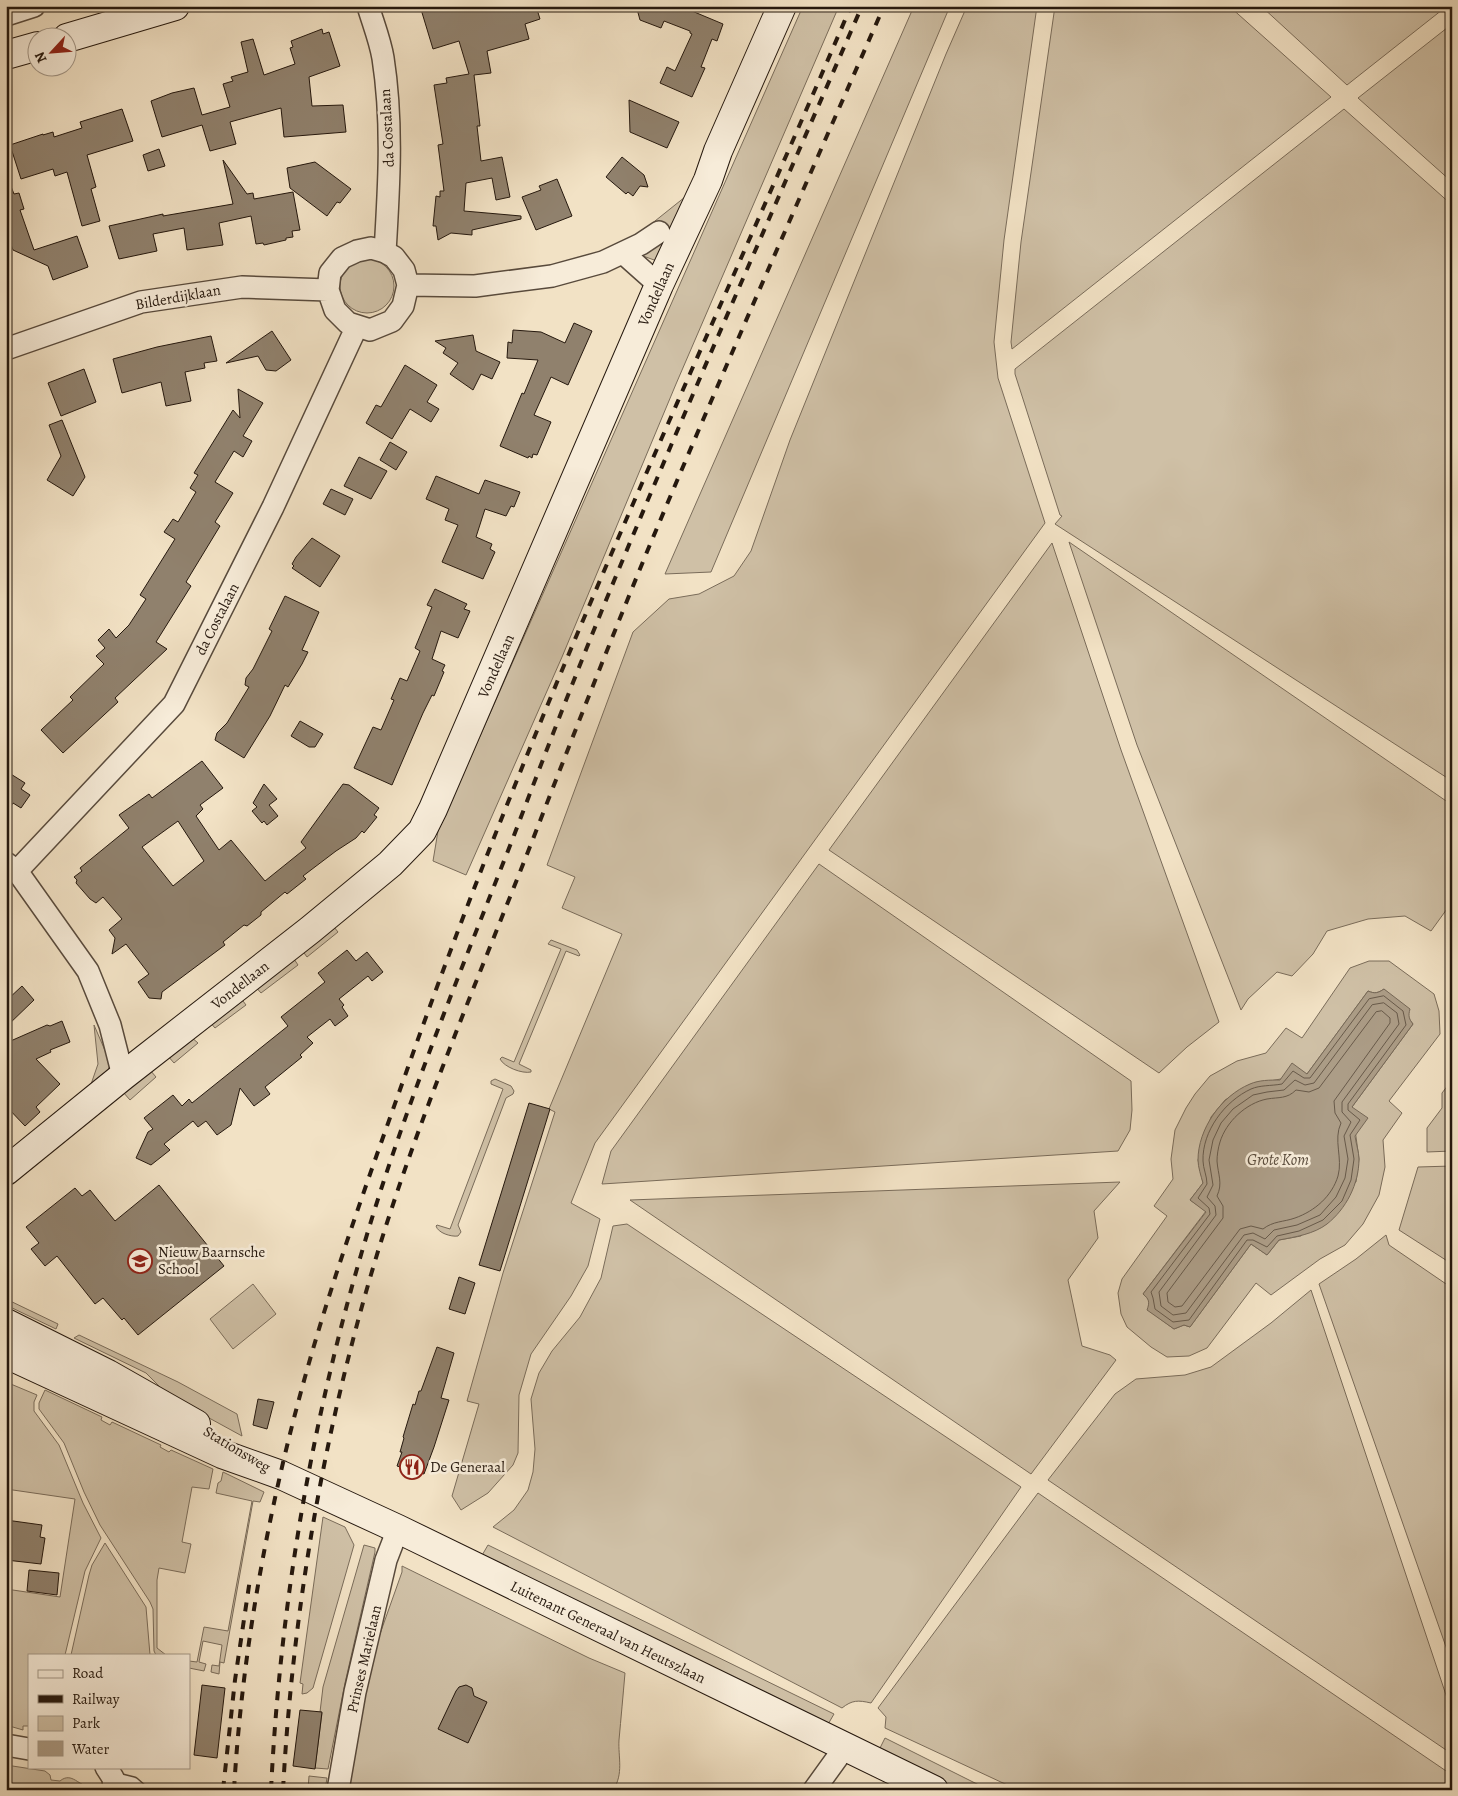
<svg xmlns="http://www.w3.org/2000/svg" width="1458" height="1796" font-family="Alegreya,serif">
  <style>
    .green { fill: #cfc0a6; stroke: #7a6c5a; fill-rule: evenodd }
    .water { fill: #ac9d87; stroke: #766857 }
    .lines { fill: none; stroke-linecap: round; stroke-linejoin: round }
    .shore { stroke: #685a4a; stroke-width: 1 }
    .building { fill: #90816d; stroke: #25180e; fill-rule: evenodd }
    .lane-casing { stroke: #584a3c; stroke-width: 14 }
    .street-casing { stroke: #584a3c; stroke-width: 24 }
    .secondary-casing { stroke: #25180e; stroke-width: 30 }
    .lane { stroke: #f7ecd9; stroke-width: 11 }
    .street { stroke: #f7ecd9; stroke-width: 21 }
    .secondary { stroke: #f7ecd9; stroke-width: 28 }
    .rail { stroke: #25180e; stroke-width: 4; stroke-dasharray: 9 9; stroke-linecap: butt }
    .labels { text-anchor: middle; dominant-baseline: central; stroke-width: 5; stroke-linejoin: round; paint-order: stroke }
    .street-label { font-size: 15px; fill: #25180e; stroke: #f7ecd9 }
    .poi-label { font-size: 15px; fill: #25180e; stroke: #f7ecd9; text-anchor: start }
    .water-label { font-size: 16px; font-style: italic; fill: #5b4d3e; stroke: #f7ecd9 }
  </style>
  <rect width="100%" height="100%" fill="#f2e2c5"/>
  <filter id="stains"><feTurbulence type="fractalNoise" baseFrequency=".004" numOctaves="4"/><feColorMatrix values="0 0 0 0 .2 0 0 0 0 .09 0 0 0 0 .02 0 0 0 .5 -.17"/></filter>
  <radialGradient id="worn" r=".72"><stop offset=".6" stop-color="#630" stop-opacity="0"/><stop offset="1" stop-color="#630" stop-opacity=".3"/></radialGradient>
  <path class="green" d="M803 6H839L676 384 562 657 466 875 433 861 438 831Z
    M914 6H950L711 572 665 574Z
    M967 6H1037L1004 240 994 342 998 378 1045 523 595 1143 571 1203 600 1219 588 1266 571 1296 531 1354 519 1395 518 1453 513 1465 488 1493 461 1510 452 1496 479 1404 467 1401 503 1273 555 1112 549 1109 622 934 562 908 575 877 547 865 633 632 669 599 699 594 734 576 751 551 790 440 946 54Z
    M1055 6H1229L1331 97 1012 349 1011 342 1021 242Z
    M1261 6H1447L1347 85Z
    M1452 24V182L1358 98Z
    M1344 109 1452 205V781L1055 524 1062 516 1060 515 1015 374V369Z
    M690 193 657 261 643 256 665 235 647 231 645 229Z
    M340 286a27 27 0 1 1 54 0a27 27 0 1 1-54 0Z
    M1069 542 1452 805V902L1431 931 1405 916 1368 919 1327 931 1313 954 1292 976 1277 972 1248 999 1241 1010 1137 745Z
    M1052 543 1121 750 1219 1022 1187 1047 1159 1073 829 850Z
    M819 864 1131 1081 1132 1110 1130 1130 1118 1151 602 1184 611 1151Z
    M330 922 338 932 307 957 299 946Z
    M551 940 577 950 580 955 579 956 566 951 519 1064 531 1070V1072C522 1074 504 1067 500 1059L502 1057 514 1062 561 949 548 944Z
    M292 956 298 965 261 993 254 985Z
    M1369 961H1389L1434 994 1439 1011 1440 1034 1389 1101 1402 1113 1383 1140 1385 1167 1379 1195 1363 1224 1345 1245 1320 1259 1271 1295 1256 1283 1207 1348 1189 1356 1167 1357 1151 1347 1127 1327 1121 1314 1118 1293 1122 1279 1167 1216 1154 1206 1173 1179 1171 1159 1175 1130 1186 1108 1195 1094 1210 1076 1237 1061 1266 1053 1286 1028 1302 1038 1350 968ZM1384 989 1408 1014 1409 1019 1413 1024 1352 1107 1359 1159 1356 1182 1301 1236 1279 1240 1267 1255 1251 1244 1190 1327 1184 1325 1174 1329 1148 1310C1151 1302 1149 1299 1143 1294L1206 1211 1190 1200 1203 1183 1198 1160 1211 1117 1225 1100 1249 1085 1307 1074 1368 991C1375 994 1378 993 1384 989Z
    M240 997 246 1005 215 1028 209 1021Z
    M94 1025 110 1062 108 1075 89 1090 98 1064Z
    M191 1037 198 1043 174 1063 167 1055Z
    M150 1070 156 1077 130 1100 123 1092Z
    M495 1079 511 1086 514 1091 513 1094 506 1098 458 1225 461 1232 458 1236C451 1237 438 1233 436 1226L437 1225 450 1229 503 1089 491 1084V1081Z
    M1452 1080V1151L1427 1152V1128L1442 1108V1093Z
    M1452 1166V1264L1399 1230 1418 1167Z
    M1120 1182 1094 1211 1098 1238 1068 1280 1082 1346 1110 1355 1116 1360 1031 1474 630 1200Z
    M627 1224 1021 1487 871 1703C858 1700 852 1700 842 1708L493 1527 514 1510 528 1490 533 1472 535 1449 531 1399 539 1373 552 1351 580 1317 601 1278 613 1226Z
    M1386 1235 1389 1245 1452 1288V1664L1319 1284 1356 1259Z
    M253 1284 276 1314 233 1349 210 1319Z
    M1311 1290 1452 1713V1754L1048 1480 1115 1394 1136 1379 1185 1375 1211 1367 1271 1323Z
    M6 1299 58 1324 56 1329 6 1305Z
    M79 1335 178 1382 237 1414 242 1436 169 1396 146 1373 74 1338Z
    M6 1382 37 1395 34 1402V1411L59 1445 83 1503 101 1538 85 1571 65 1655H29V1726H23V1730L6 1725V1589L60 1597 75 1499 6 1489Z
    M45 1390 102 1417 101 1420 110 1425 112 1422 161 1445 160 1447 169 1452 171 1450 213 1469 209 1489 192 1487 182 1542 191 1544 185 1573 159 1568 157 1580V1648L166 1655H156L154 1651 153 1609 150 1602 100 1525 84 1492 64 1443 39 1409V1403Z
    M223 1472 264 1492 260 1502 253 1501 224 1663 220 1662 219 1674 211 1672 212 1665 219 1666 222 1645 203 1641 199 1662 206 1664 204 1671 189 1668V1661L197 1662 204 1627 228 1631 252 1501 216 1493 218 1483 221 1481Z
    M1038 1493 1452 1775V1790H1018L885 1728 886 1717 878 1708Z
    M323 1517 345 1527 354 1545 313 1688 307 1693 302 1694 303 1684 300 1683Z
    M105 1543 146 1607 150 1655H71L89 1575 92 1565Z
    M364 1545 375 1548V1552L345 1683 328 1769 315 1768 322 1713 320 1712 323 1687Z
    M488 1545 834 1714 827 1726 481 1557Z
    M402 1566 589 1658 625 1673C623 1696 621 1718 619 1740 618 1757 624 1774 613 1790H346L370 1662 402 1572Z
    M885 1738 989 1790H957L878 1752Z
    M6 1765 45 1771 50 1775 51 1780 60 1781C72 1771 79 1787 91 1787V1790H6Z
    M309 1776 327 1778 325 1790H308Z"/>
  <path class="water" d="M1384 989 1410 1009C1408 1016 1409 1019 1413 1024L1352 1107 1368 1118 1355 1136C1356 1144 1359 1152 1359 1159 1359 1184 1346 1209 1327 1224 1314 1234 1295 1237 1279 1240L1267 1255 1251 1244 1190 1327 1184 1325 1174 1329 1147 1310C1150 1302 1149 1299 1143 1294L1206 1212 1190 1200 1203 1183C1201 1176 1198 1167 1198 1160 1198 1129 1221 1096 1250 1084 1259 1080 1270 1080 1280 1080L1292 1063 1307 1074 1368 991C1375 994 1378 993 1384 989Z"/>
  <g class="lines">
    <path class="shore" d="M1384 996 1403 1011 1406 1025 1348 1104V1110L1360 1120 1350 1135 1354 1159 1351 1180 1342 1201 1323 1220 1299 1231 1277 1236 1267 1247 1253 1240H1247L1189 1320 1173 1322 1155 1309 1153 1298 1151 1292 1210 1214 1209 1208 1198 1198 1207 1184C1207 1176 1203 1168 1203 1161 1202 1131 1225 1101 1251 1089 1260 1085 1271 1086 1282 1084L1293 1071 1304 1078H1310L1369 999Z
      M1384 1003 1397 1013 1399 1024 1342 1102V1112L1351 1122 1344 1136 1348 1159 1345 1178 1336 1197 1320 1215 1297 1225 1274 1230 1265 1239 1253 1233 1244 1235 1186 1313 1173 1315 1161 1306 1159 1292 1216 1215 1215 1206 1207 1197 1213 1185 1209 1160 1213 1140 1221 1123 1233 1109 1253 1095 1267 1092 1284 1090 1295 1080 1305 1085 1314 1083 1372 1005Z
      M1382 1011 1390 1018V1023L1334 1101 1335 1113 1341 1123C1333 1140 1343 1158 1338 1176 1332 1196 1315 1211 1295 1218 1284 1222 1273 1221 1263 1229L1251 1226 1240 1229 1182 1306 1175 1307 1168 1302 1167 1293 1223 1218V1206L1217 1196C1223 1183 1218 1175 1217 1161 1217 1156 1218 1148 1220 1142 1226 1122 1246 1103 1267 1099 1279 1097 1287 1099 1296 1090L1309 1092 1319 1088 1376 1012Z"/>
  </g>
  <path class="building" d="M420 6H536L540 19 525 24 529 39 487 51 491 73 474 75 480 126H477L481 161 502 157 510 197 496 200 492 178 466 183 464 211 521 216V219L472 230V235L451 233 438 240 436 226H433L436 196 440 197V191H444L438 145 443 144 434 85 447 83 446 78 469 74 459 41 433 49Z
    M630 6H680L723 24 717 41 712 39 701 67 705 68 692 97 660 83 667 67 675 71 692 34 690 33V31L664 21 661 28 640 20 637 9Z
    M322 29 323 34 329 32 340 66 309 77 312 106 343 105 346 132 284 137 281 108 230 122 236 144 210 151 202 125 162 137 151 101 172 93 194 88 202 115 230 107 223 84 233 81 231 77 248 72 241 42 253 39 264 75 295 64 290 48 293 47 291 41Z
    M629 100 679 122 667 148 630 132Z
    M122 109 133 141 87 155 96 187 91 189 100 221 82 226 67 172 55 176 53 169 21 179 10 145 43 134V135L53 132 54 137 82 128 80 122Z
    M159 149 165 166 148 171 143 155Z
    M622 157 644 175 648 187 640 186 633 196 628 192 626 194 606 177Z
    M223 160 247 194 253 193 254 199 293 192 300 230 292 231 293 237 286 238V240L264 245 263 243 256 244 251 216 219 223 223 245 187 250 184 228 153 234 157 251 119 259 109 226 163 214V216L233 204Z
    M315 162 351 189 340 203 337 202 327 216 290 188 287 168Z
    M6 179H8L14 194 19 193 24 209 20 210 34 250 77 236 88 267 53 280 48 266 13 250 6 231Z
    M557 179 572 216 536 230 522 197 541 190 539 186Z
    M574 323 592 331 568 385 551 377 534 415 551 422 537 455 533 454 532 458 529 456 528 458 500 446 522 393 524 394 538 360 507 358 508 342 512 343 513 330 541 332 565 343Z
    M272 331 291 360 276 371 266 370 258 356 226 363Z
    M473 335 476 351 500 362 492 379 481 374 473 390 450 374 458 363 443 353 446 348 435 341Z
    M211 336 217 361 204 363 205 368 185 372 191 401 166 406 161 382 122 393 113 359 157 347Z
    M405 365 437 385 427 402 439 409 431 422 410 409 392 439 366 423 376 405 381 407Z
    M84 369 96 402 61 416 48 383Z
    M238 389 263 403 243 436 252 441 243 457 234 451 215 482 233 493 215 522 220 526 186 582 191 586 156 642 167 649 115 698 118 702 63 753 41 730 73 700 70 697 104 664 96 656 105 648 98 640 109 629 116 638 129 625 146 599 140 595 175 539 164 532 173 519 178 522 196 492 190 488 198 475 194 473 233 410 240 418Z
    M62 420 85 477 73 496 47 480 61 456 49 425Z
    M390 442 407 452 396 470 380 460Z
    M359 457 387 471 371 499 344 486Z
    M436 476 479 494 485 480 520 492 514 507 511 506 506 516 485 509 476 537 492 544 490 549 495 552 483 579 442 562 458 525 445 520 449 509 426 499Z
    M331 489 353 499 345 515 323 504Z
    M312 538 340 556 320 587 292 568 294 566 292 564 296 557Z
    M435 589 467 604 464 609 470 611 458 638 441 631 432 659 445 665 442 671 444 672 434 696 432 695 423 713 392 785 354 768 373 727 381 730 394 700 391 699 400 678 407 681 420 651 415 648 432 607 427 605Z
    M285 596 319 612 302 650 308 652 302 664 288 687 285 685 270 716 244 758 215 740 217 733 227 723 249 687 245 685 246 678 253 669 272 631 269 629Z
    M300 721 323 734 315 747H309L291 736Z
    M202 761 223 788 200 805 203 809 196 816 219 850 231 840 265 881 306 848 301 842 343 784 349 785 379 808 374 815 377 817 364 833 362 831 356 838 336 851 303 876 306 879 287 894 285 892 261 912V915L247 926 244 925 223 942 225 945 162 992 161 999 149 998 138 982 149 974 126 944 112 954 115 938 109 930 122 919 103 897 96 903 90 899 76 883 77 880 74 877 82 871 80 868 129 828 119 815 149 794 152 798ZM178 821 204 861 173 886 142 847Z
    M6 771 25 783 21 789 30 795 21 808 13 803 6 814Z
    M264 784 277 799 269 805 278 816 267 825 264 821 262 823 252 811 257 807 253 803Z
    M347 950 356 961 367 952 383 972 372 981 368 976 339 999 344 1005 342 1007 348 1016 335 1026 330 1019 307 1037 313 1043 300 1055 302 1057 265 1087 270 1094 254 1106 240 1088 231 1125 217 1135 206 1121 198 1127 193 1121 164 1144 170 1150 151 1165 136 1158 148 1132 153 1129 144 1118 173 1095 182 1106 189 1099 192 1103 288 1026 281 1017 325 982 318 973Z
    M22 986 34 1000 6 1027V1001Z
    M62 1021 70 1042 50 1050 51 1052 36 1059 60 1084 36 1107 40 1112 25 1126 6 1106V1043L47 1025 50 1026Z
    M529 1103 550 1109 500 1271 479 1265Z
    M159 1185 224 1266 138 1335 124 1318 122 1320 103 1298 95 1304 57 1256 45 1266 31 1249 39 1243 26 1227 75 1188 82 1196 90 1190 115 1221Z
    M459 1277 475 1283 465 1314 449 1309Z
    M437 1347 454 1353 441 1398 449 1400 434 1447 424 1474 397 1466 402 1452H400L404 1438 403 1437 413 1404 415 1405 419 1391H421Z
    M258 1399 274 1402 267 1429 253 1425Z
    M6 1520 42 1525 40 1537 45 1538 41 1564 6 1560Z
    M29 1570 59 1573 57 1595 27 1591Z
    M202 1685 225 1688 217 1758 194 1755Z
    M466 1685 472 1688 474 1696 487 1702 468 1743 438 1729 456 1691 459 1687Z
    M300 1710 322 1712 315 1769 293 1766Z"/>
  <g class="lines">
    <defs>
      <path id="lane" d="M113 1778 133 1783 141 1790"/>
      <path id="street" d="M368 6C373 23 380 40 383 58 393 122 389 187 385 252
        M6 15 34 6
        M371 248 385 252 394 257 404 270 408 285 403 306 392 321 370 330 348 323 335 310 328 290 330 273 342 258 357 251Z
        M623 253 659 285
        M408 285 475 286 552 276 603 262 641 244 659 232
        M6 349 141 302 242 287 328 290
        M6 863 17 871 88 971 110 1025 123 1076
        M17 871 174 704 273 507 357 326
        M6 1745 29 1749
        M106 1767 113 1778 114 1790
        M338 1790 355 1692 386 1560 398 1529
        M814 1790 845 1747"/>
      <path id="secondary" d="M67 38 175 6
        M6 55 38 46
        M6 1171 123 1076 310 930 390 864 422 831 433 809 659 285 708 180 718 151 782 6
        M6 1323 108 1374 196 1424
        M6 1354 222 1454 281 1475 398 1529 934 1790"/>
    </defs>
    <use href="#lane" class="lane-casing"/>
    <use href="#street" class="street-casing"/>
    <use href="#secondary" class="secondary-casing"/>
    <use href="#lane" class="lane"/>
    <use href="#street" class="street"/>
    <use href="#secondary" class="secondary"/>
    <path class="rail" d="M223 1790 235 1680 250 1579
      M234 1790C242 1652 268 1510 305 1377 334 1273 371 1171 407 1070 441 974 477 879 515 785 620 523 740 266 851 6
      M271 1790C280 1606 311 1424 363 1248 404 1108 460 973 513 838 548 746 583 655 621 564 699 377 781 192 862 6
      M283 1790C293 1606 325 1424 379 1248 422 1109 480 974 533 839 571 741 609 644 649 547 725 366 805 186 884 6"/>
  </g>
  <defs>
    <symbol id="school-ring" viewBox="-11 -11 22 22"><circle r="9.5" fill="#f7ecd9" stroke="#8f2418" stroke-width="1.5"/><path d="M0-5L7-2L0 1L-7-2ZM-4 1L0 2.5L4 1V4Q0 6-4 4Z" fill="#8f2418"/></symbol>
    <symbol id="restaurant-ring" viewBox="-11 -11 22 22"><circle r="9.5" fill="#f7ecd9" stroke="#8f2418" stroke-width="1.5"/><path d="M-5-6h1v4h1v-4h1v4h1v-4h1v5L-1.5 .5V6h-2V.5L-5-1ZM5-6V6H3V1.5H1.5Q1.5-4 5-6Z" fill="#8f2418"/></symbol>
  </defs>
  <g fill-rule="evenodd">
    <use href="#school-ring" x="126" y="1247" width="28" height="28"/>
    <use href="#restaurant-ring" x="398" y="1453" width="28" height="28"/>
  </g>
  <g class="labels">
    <g class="street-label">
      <text transform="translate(387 128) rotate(-93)">da Costalaan</text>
      <text transform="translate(656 294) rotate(-66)">Vondellaan</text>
      <text transform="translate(178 297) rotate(-10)">Bilderdijklaan</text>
      <text transform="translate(217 619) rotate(-63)">da Costalaan</text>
      <text transform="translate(496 666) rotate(-66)">Vondellaan</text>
      <text transform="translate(240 985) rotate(-38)">Vondellaan</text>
      <text transform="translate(237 1449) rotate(31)">Stationsweg</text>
      <text transform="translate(608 1632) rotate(26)">Luitenant Generaal van Heutszlaan</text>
      <text transform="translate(364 1659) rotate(-77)">Prinses Marielaan</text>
    </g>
    <g class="poi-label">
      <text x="158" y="1252">Nieuw Baarnsche<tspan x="158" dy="17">School</tspan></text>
      <text x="430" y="1467">De Generaal</text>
    </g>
    <g class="water-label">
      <text x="1278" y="1160">Grote Kom</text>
    </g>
  </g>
  <rect width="1458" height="1796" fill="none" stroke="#f2e2c5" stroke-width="25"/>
  <rect x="8" y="8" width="1443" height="1781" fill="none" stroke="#25180e" stroke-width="2.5"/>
  <rect x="12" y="12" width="1433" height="1771" fill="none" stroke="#25180e"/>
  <rect x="28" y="1654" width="162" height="115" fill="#f7ecd9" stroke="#a39788"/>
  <rect x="38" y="1670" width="25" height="8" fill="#f7ecd9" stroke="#a39788"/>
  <text x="72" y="1678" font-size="15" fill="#25180e">Road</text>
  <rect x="38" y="1695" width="25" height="8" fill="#25180e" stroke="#a39788"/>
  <text x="72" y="1704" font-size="15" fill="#25180e">Railway</text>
  <rect x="38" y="1716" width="25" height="15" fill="#cfc0a6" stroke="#a39788"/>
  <text x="72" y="1728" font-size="15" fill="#25180e">Park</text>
  <rect x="38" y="1741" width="25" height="15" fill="#ac9d87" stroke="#a39788"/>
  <text x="72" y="1754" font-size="15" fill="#25180e">Water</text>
  <g transform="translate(52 52) rotate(244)"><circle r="24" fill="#f7ecd9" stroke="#a39788"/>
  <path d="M0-4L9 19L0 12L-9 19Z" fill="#8f2418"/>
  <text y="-8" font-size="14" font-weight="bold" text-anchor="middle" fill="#25180e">N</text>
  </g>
  <rect width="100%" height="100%" filter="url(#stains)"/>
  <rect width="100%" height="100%" fill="url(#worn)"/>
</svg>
